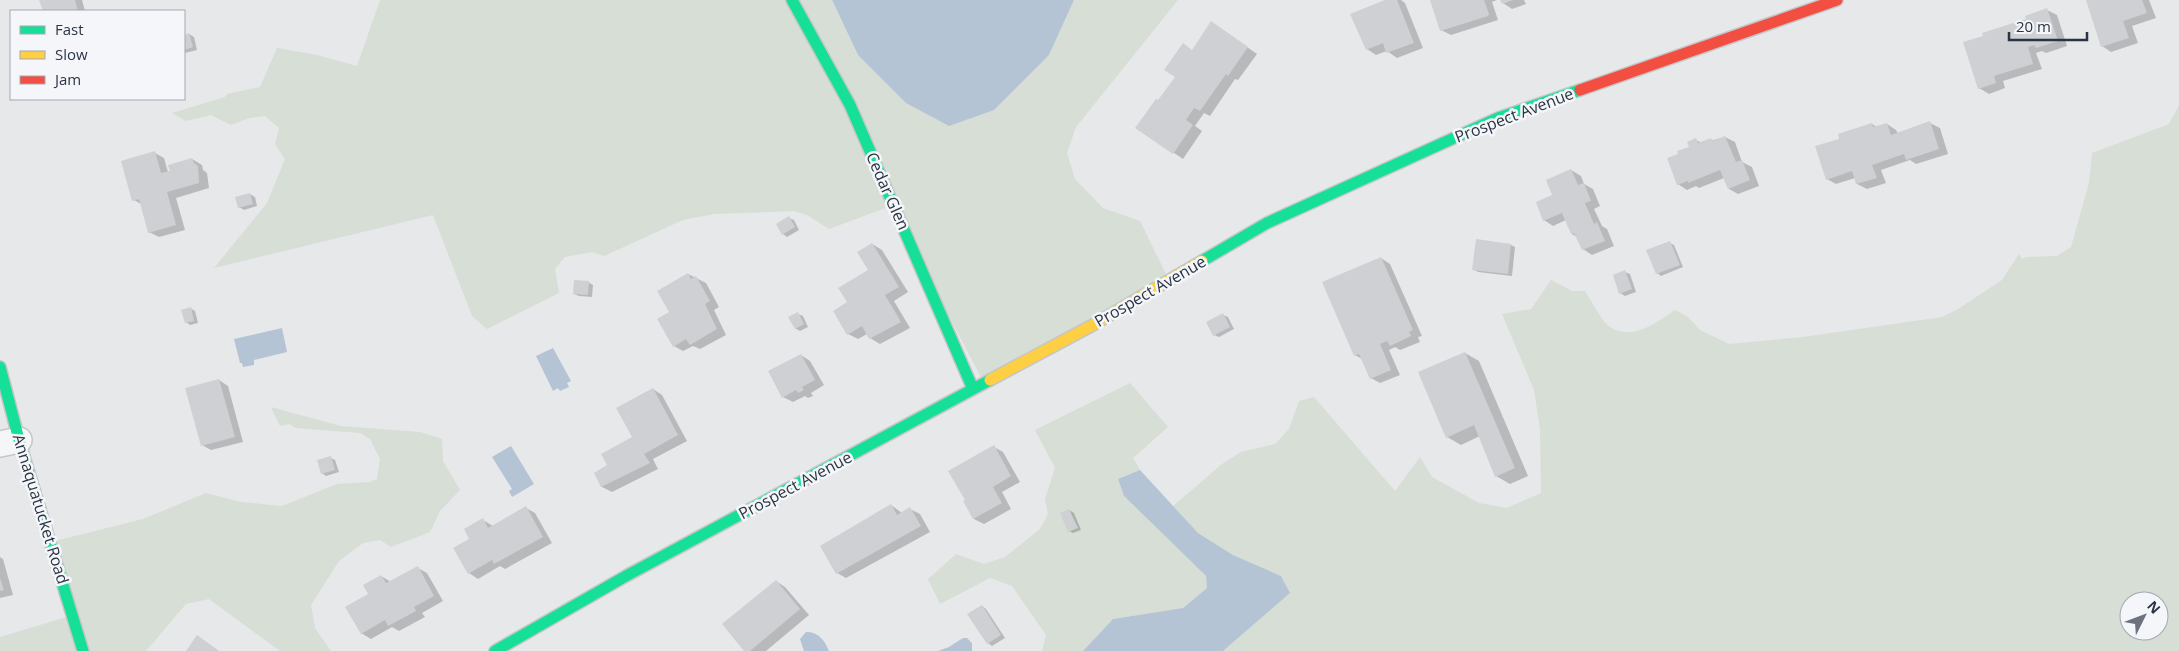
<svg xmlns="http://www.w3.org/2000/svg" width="2179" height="651" font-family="'Open Sans',sans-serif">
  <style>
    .green { fill: #d6ded6; fill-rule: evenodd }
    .water { fill: #b4c4d5 }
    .shadow { fill: #0003 }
    .building { fill: #ced0d3 }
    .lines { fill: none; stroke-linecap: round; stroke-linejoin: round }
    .street-casing { stroke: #c4c6c8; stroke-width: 28 }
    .fast-casing { stroke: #c4c6c8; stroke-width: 14 }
    .slow-casing { stroke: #c4c6c8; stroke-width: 14 }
    .jam-casing { stroke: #c4c6c8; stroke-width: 14 }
    .street { stroke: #f5f6f7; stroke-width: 25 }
    .fast { stroke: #16e098; stroke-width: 11 }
    .slow { stroke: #ffcf43; stroke-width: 11 }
    .jam { stroke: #f24e42; stroke-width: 11 }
    .labels { text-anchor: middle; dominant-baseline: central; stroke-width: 5; stroke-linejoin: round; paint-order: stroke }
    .street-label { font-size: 16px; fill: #2b3445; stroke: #f4f6f9 }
  </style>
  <rect width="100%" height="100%" fill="#e6e8ea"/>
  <path class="green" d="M380 0H832L858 55 994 108 1049 55 1074 0H1178L1076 127 1067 153 1075 179 1103 208 1140 221 1167 276 983 381 891 206 829 229 807 215 794 211 714 214 683 220 604 256 592 252 565 257 555 269 559 293 487 329 472 316 433 215 214 268 267 203 285 159 275 144 279 128 265 116 249 118 231 125 211 115 186 121 172 113 225 97 227 94 260 87 277 48 317 55 357 66Z
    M2179 105V651H1223L1289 593 1281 576 1233 555 1198 533 1173 506 1222 464 1241 452 1275 444 1289 429 1299 401 1314 397 1395 491 1420 457 1432 477 1479 503 1507 508 1541 493 1540 429 1534 390 1502 314 1531 309 1551 280 1572 291H1585C1591 300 1602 322 1610 327 1632 342 1657 322 1675 310L1688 317 1700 330 1729 344 1803 337 1942 317 1958 309 2002 280 2019 254 2022 259 2026 257 2057 256 2071 247 2089 183 2092 153 2169 124ZM2129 601H2159V631H2129Z
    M1130 383 1168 427 1133 458 1140 470 1118 479 1124 496 1206 576 1207 588 1183 608 1113 619 1083 651H1042L1046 635 1012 586 990 578 940 604 928 579 956 554 984 564 1005 557 1040 529 1048 514 1045 499 1055 468 1035 430Z
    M271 407 341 426 420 432 442 439 443 461 460 490 440 511 430 532 391 547 380 540 363 543 339 561 311 605 315 628 331 651H280L209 599 186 604 146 651H0V637L73 615 55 541 143 519 206 493 241 502 282 506 337 484 370 482 377 479 380 459 370 439 360 433 296 428 289 424 280 426Z"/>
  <path class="water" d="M832 0H1074L1049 55 994 110 949 126 906 103 858 55Z
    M282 328 287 352 254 360V365L243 367 242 363H240L234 339Z
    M553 348 571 381 567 383 569 387 560 391 558 388 553 391 536 356Z
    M511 446 534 484 512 497 509 491 512 489 492 457Z
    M1140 470 1198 533 1233 555 1281 576 1290 593 1223 651H1083L1113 619 1183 608 1207 588 1206 576 1124 496 1118 479Z
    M806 632C818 631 825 641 829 651H804L800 639Z
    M963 638H967L972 643V651H938L949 647Z"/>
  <path class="shadow" d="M41 0H82L85 11H44Z
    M1388 0H1401L1405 3 1423 48 1397 58 1387 51 1376 55 1367 49Z
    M1431 0H1497L1492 2 1498 20 1451 35 1441 30Z
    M1502 0H1524L1526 4 1512 9 1503 3Z
    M2087 0H2149L2156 18 2132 26 2138 43 2111 52 2102 46Z
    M2047 10 2057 15 2067 46 2046 53 2042 51 2036 53 2042 69 2003 81 2005 88 1989 94 1979 88 2027 20Z
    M1221 29 1257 54 1238 80 1235 79 1210 116 1204 113 1195 126 1202 131 1183 159 1137 128 1159 102 1193 51Z
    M189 34 194 37 197 50 185 53 184 36Z
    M1930 123 1940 128 1948 154 1916 164 1910 160 1881 170 1886 183 1867 189 1857 184 1855 178 1836 184 1827 179 1840 139 1872 124 1877 127 1887 124 1896 130 1898 134Z
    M1725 137 1735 142 1742 162 1752 167 1759 186 1738 194 1729 189 1724 178 1699 188 1696 186 1687 190 1678 184 1679 155 1691 147 1696 140 1702 143Z
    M155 153 164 158 168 172 192 159 202 165 203 170 207 173 209 188 176 198 185 230 159 237 149 232 141 204 134 200Z
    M1571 170 1581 176 1584 184 1593 189 1600 206 1594 209 1602 226 1607 229 1614 246 1592 255 1583 249 1577 237 1572 234 1566 220 1553 226 1544 220 1554 196Z
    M250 194 255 197 257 206 244 210 239 207Z
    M789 218 794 220 799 230 787 237 783 234Z
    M1477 240 1511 245 1515 247 1512 276 1478 272 1473 269Z
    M1670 243 1674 245 1683 267 1661 276 1657 273Z
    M872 244 882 250 908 292 894 301 910 328 880 344 870 338 867 334 858 339 848 334 849 302 870 270Z
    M1381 258 1390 264 1422 336 1418 337 1420 342 1400 350 1395 347 1389 350 1400 375 1380 383 1371 378 1362 359 1355 355Z
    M1625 272 1630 274 1636 292 1625 296 1620 293Z
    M688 274 706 283 719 307 714 310 726 335 700 349 693 346 683 351 674 346 671 313Z
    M588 282 593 285 592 297 579 296 574 294Z
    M190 308 195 311 198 323 190 325 186 322Z
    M798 314 803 316 808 327 800 331 795 328Z
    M1223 315 1228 317 1234 329 1219 337 1214 335Z
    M1465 353 1479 361 1528 476 1510 484 1496 476 1480 436 1461 445 1447 437Z
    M801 355 810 361 824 385 811 393 813 396 808 398 805 396 793 402 783 397Z
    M219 380 228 386 243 442 211 450 202 445Z
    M653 389 662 395 687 441 653 459 658 469 612 492 602 487 595 473 609 466 633 437Z
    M994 447 1003 452 1020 482 1002 492 1011 509 984 524 974 519 965 501Z
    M331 458 335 460 339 472 326 476 322 473Z
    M891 505 902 513 910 509 920 514 930 532 846 578 837 573Z
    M526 508 535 513 552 543 505 569 500 566 478 579 469 573 483 520 493 526Z
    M1069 510 1074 513 1081 530 1073 533 1069 531Z
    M0 557 3 559 13 595 0 598Z
    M418 568 427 573 443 601 422 613 425 617 399 631 392 627 371 639 361 633 370 594 381 576 391 582Z
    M776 581 785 587 809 615 766 651H746Z
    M982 606 986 609 1005 638 992 646 988 643Z"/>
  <path class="building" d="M39 0H75L78 11H43Z
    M1385 0H1397L1414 43 1386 53 1383 43 1366 50 1350 14Z
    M1430 0H1484L1489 14 1488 16 1440 31Z
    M1500 0H1513L1502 4Z
    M2086 0H2142L2147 13 2123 21 2129 38 2101 47Z
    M2047 8 2058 41 2036 48 2034 45 2028 47 2033 64 1994 76 1996 83 1978 89 1963 42 1983 36 1982 33 2026 19 2025 16Z
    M1211 21 1248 47 1228 76 1226 74 1200 111 1194 108 1186 120 1193 125 1173 154 1135 128 1156 99 1158 100 1175 77 1164 70 1183 43 1192 50Z
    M189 33 193 47 184 50V35Z
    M1930 121 1939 149 1906 160 1904 154 1872 165 1877 178 1856 184 1852 171 1826 180 1815 146 1839 139 1838 134 1872 123 1873 127 1887 123 1891 135Z
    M1725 136 1736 162 1742 160 1750 180 1728 189 1720 170 1688 183V181L1677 185 1667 158 1678 154 1677 151 1689 147 1687 142 1696 138 1698 143 1711 138 1712 141Z
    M155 151 161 173 170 171 168 165 192 158 194 163 198 166 199 183 167 192 176 225 148 233 139 199 132 201 121 161Z
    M1571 169 1578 185 1584 183 1591 201 1585 203 1594 224 1597 222 1605 241 1582 250 1574 233 1571 234 1562 213 1543 221 1536 202 1552 195 1546 180Z
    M250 193 253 204 238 208 235 197Z
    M789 216 795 227 782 235 776 224Z
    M1476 239 1511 244 1508 274 1472 270Z
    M1670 241 1680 265 1656 274 1646 250Z
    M872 243 899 287 885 295 901 322 869 339 862 326 847 335 833 311 847 302 838 288 868 270 857 252Z
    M1381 257 1413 330 1409 332 1411 336 1390 346 1387 341 1380 344 1391 370 1370 379 1359 354 1354 356 1322 282Z
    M1625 270 1632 289 1619 294 1613 275Z
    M688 273 691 279 696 276 710 301 705 304 717 329 690 345 686 339 673 347 657 319 669 312 657 291Z
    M574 280 589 281 588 295 573 294Z
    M191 307 194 321 185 323 181 310Z
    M798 312 804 324 795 329 788 317Z
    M1223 313 1230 327 1213 336 1206 322Z
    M1465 352 1515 468 1495 477 1474 425 1446 438 1418 372Z
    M801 354 815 380 802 387 804 390 798 393 796 390 782 398 768 371Z
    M219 379 235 437 201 446 185 388Z
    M653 388 678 435 644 454 650 463 601 487 594 473 607 465 601 454 632 437 616 408Z
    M994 445 1011 476 993 487 1002 503 973 519 963 501 965 500 948 471Z
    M331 456 335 470 321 474 317 460Z
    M891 504 897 515 910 507 921 526 836 574 820 546Z
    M526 506 543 537 494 564 492 560 468 574 453 548 469 539 464 529 483 518 488 528Z
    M1069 509 1078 528 1068 532 1060 513Z
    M418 566 434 596 414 607 416 611 388 626 385 620 361 634 345 607 368 594 363 585 381 575 386 583Z
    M0 578 4 590 0 591Z
    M776 580 800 609 750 651H744L722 624Z
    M982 605 1001 635 987 644 967 614Z
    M197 635 219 651H186Z"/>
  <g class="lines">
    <defs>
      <path id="street" d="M0 444 19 440"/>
      <path id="fast" d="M792 0 850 105 973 389
        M1202 261 1267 223 1498 118 1580 90
        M0 367 19 440 83 651
        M495 651 626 576 990 380"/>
      <path id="slow" d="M990 380 1091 326 1202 261"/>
      <path id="jam" d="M1580 90 1837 0"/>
    </defs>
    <use href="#street" class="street-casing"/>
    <use href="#fast" class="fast-casing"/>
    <use href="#slow" class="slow-casing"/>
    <use href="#jam" class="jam-casing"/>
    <use href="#street" class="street"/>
    <use href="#fast" class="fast"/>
    <use href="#slow" class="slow"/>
    <use href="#jam" class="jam"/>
  </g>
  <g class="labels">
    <g class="street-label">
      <text transform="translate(1514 115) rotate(-21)">Prospect Avenue</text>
      <text transform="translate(888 191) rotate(66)">Cedar Glen</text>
      <text transform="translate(1150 291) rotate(-30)">Prospect Avenue</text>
      <text transform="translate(795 485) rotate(-28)">Prospect Avenue</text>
      <text transform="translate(41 509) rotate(73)">Annaquatucket Road</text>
    </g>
  </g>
  <rect x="10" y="10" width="175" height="90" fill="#f4f6f9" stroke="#a4a8b1"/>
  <rect x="20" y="26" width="25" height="8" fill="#16e098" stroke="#a4a8b1"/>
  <text x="55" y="35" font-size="15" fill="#2b3445">Fast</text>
  <rect x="20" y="51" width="25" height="8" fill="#ffcf43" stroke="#a4a8b1"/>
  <text x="55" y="60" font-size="15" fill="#2b3445">Slow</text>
  <rect x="20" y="76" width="25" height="8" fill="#f24e42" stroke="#a4a8b1"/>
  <text x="55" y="85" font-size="15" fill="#2b3445">Jam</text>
  <g transform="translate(2144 616) rotate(48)"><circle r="24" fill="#f4f6f9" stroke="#a4a8b1"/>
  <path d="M0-4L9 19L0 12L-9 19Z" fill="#6c737f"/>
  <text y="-8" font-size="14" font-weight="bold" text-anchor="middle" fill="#2b3445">N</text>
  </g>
  <path d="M2009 32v8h78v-8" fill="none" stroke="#2b3445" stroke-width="2.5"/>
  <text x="2016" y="32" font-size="15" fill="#2b3445" stroke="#f4f6f9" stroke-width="4" paint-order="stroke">20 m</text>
</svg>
